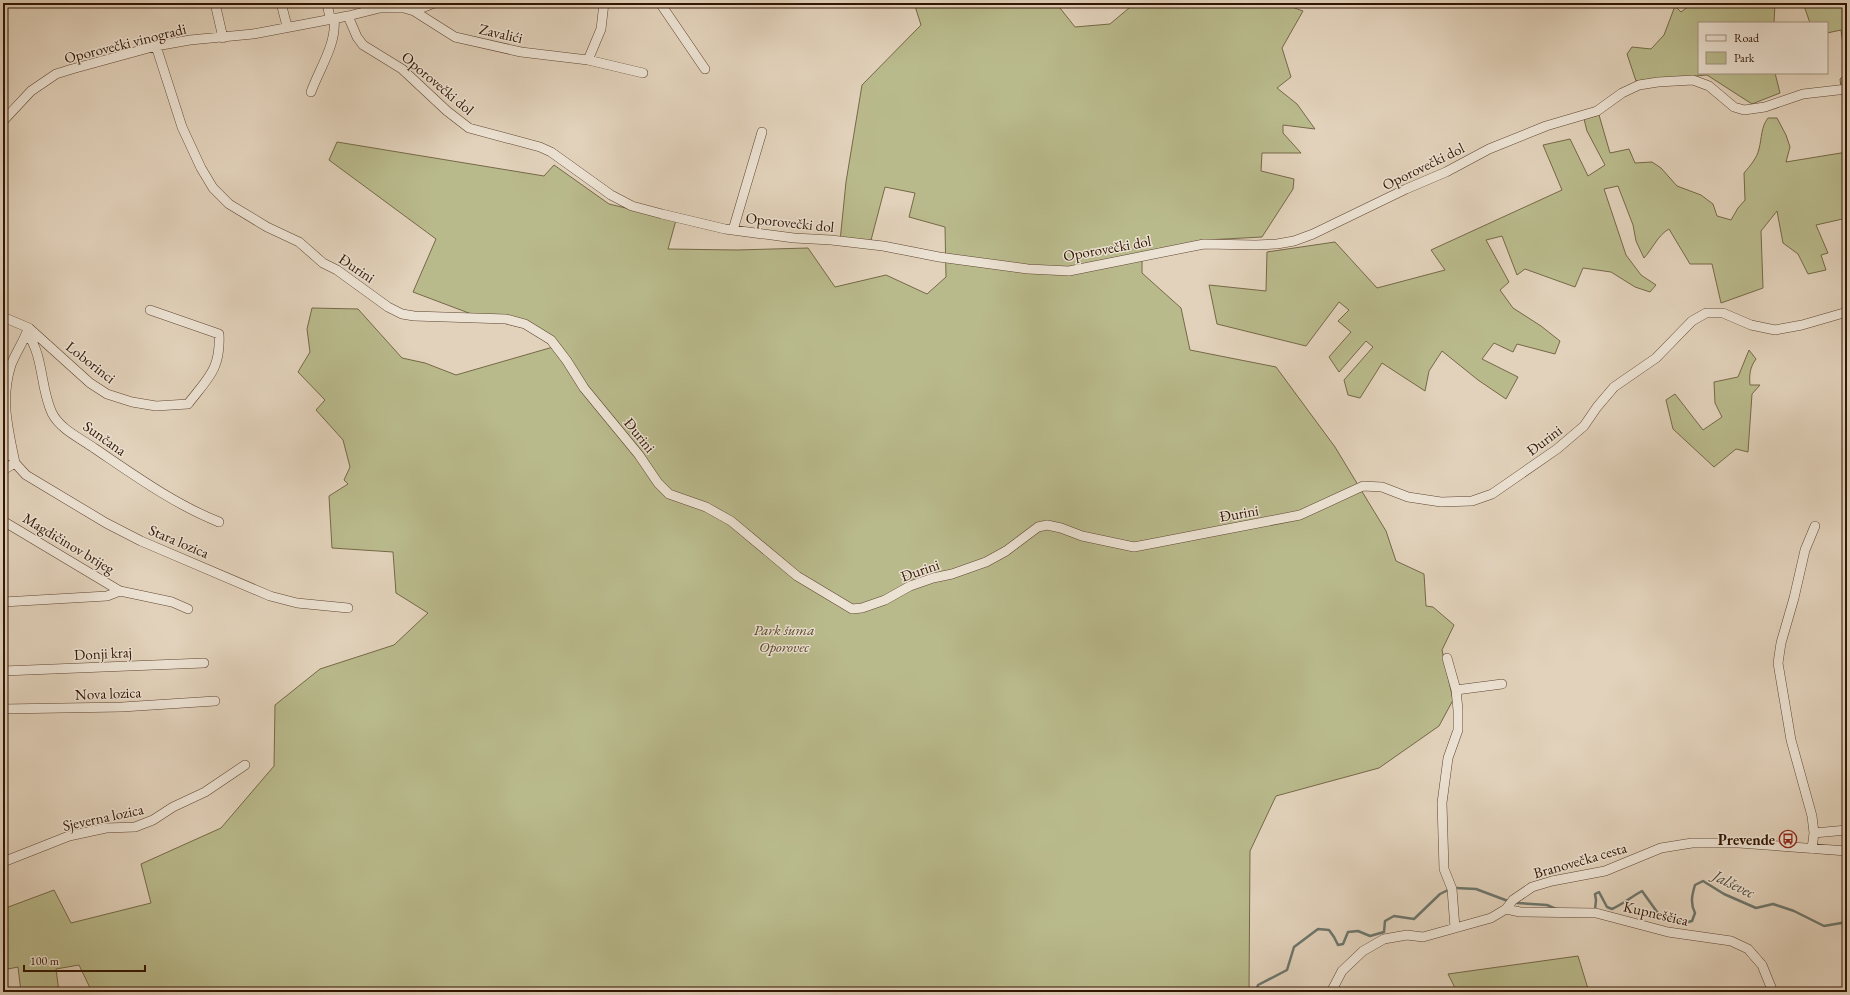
<svg xmlns="http://www.w3.org/2000/svg" width="1850" height="995" font-family="'EB Garamond',serif">
  <style>
    .green { fill: #b9ba8c; stroke: #766847 }
    .lines { fill: none; stroke-linecap: round; stroke-linejoin: round }
    .stream { stroke: #6d766d; stroke-width: 2.5 }
    .minor-casing { stroke: #5e4430; stroke-width: 10 }
    .minor { stroke: #ece2d3; stroke-width: 9 }
    .labels { text-anchor: middle; dominant-baseline: central; stroke-width: 3; stroke-linejoin: round; paint-order: stroke }
    .street-label { font-size: 15px; fill: #321502; stroke: #ece2d3 }
    .park-label { font-size: 15px; font-style: italic; fill: #5a472b; stroke: #ece2d3 }
    .poi-label { font-size: 15px; font-weight: bold; fill: #321502; stroke: #ece2d3; text-anchor: end }
    .water-label { font-size: 16px; font-style: italic; fill: #504538; stroke: #ece2d3 }
  </style>
  <rect width="100%" height="100%" fill="#e2d2bb"/>
  <filter id="stains"><feTurbulence type="fractalNoise" baseFrequency=".005" numOctaves="4"/><feColorMatrix values="0 0 0 0 .2 0 0 0 0 .09 0 0 0 0 .02 0 0 0 .5 -.17"/></filter>
  <radialGradient id="worn" r=".72"><stop offset=".6" stop-color="#630" stop-opacity="0"/><stop offset="1" stop-color="#630" stop-opacity=".3"/></radialGradient>
  <path class="green" d="M914 3H1056L1075 27 1110 24 1135 3H1281L1303 11 1282 48 1291 77 1277 88 1297 104 1315 129 1283 125V133L1301 153H1262L1261 171 1294 179 1293 189 1262 237 1206 240 1142 253V273L1181 308 1190 350 1276 367 1335 447 1386 531 1396 561 1424 574 1426 606 1433 607 1454 625 1442 650 1453 700 1439 726 1379 768 1276 796 1250 851 1249 992H92L79 965 56 969 59 992H21L18 967 3 970V909L54 890 71 923 151 903 141 864 221 828 274 766 275 705 320 669 394 645 428 613 396 593 393 552 332 548 329 496 348 484 344 480 350 467 343 440 316 410 325 400 298 372 310 352 307 329 312 308 358 309 402 358 425 363 456 375 553 347 528 329 482 318 413 292 436 239 329 160 337 142 544 176 554 165 609 204 676 220 668 249 737 250 808 248 835 287 886 275 927 294 946 277 945 227 909 217 915 193 885 187 870 244 840 241 846 182 862 85 921 25Z
    M1693 3H1775L1774 23H1699V73H1775L1780 93 1752 104 1707 75 1636 81 1627 54 1632 47 1651 49 1664 35 1675 6 1681 12Z
    M1803 3H1847V71L1841 30 1827 33V23H1810Z
    M1847 72V86L1841 87 1840 79Z
    M1599 115 1610 153 1629 149 1635 163 1652 162 1661 168 1677 186 1701 195 1713 204 1717 216 1731 220 1738 208 1745 200 1744 173C1750 166 1757 158 1759 149 1762 137 1761 127 1768 118H1777L1786 135 1790 147 1786 162 1847 152V218L1816 225 1828 253 1821 255 1826 270 1808 274 1798 254 1783 243 1777 211 1761 231 1763 288 1721 303 1712 264H1690L1669 229C1658 235 1653 248 1644 258L1636 241 1633 225 1618 186 1604 189 1626 255 1641 275 1656 285 1650 292 1635 287 1611 272 1583 268 1575 287 1525 269 1517 275 1502 236 1486 240 1509 282 1500 290 1513 308 1541 326 1560 341 1555 354 1517 344 1513 352 1494 343 1482 359 1518 377 1506 399 1478 380 1442 351 1429 371 1425 391 1382 363 1360 398 1348 395 1344 380 1373 347 1366 341 1339 372 1329 357 1351 332 1338 321 1349 310 1339 302 1306 346 1217 324 1209 285 1266 291 1267 252 1335 242 1377 288 1445 270 1431 250 1562 190 1543 145 1570 139 1588 176 1605 165 1587 131 1584 119Z
    M1749 350 1756 359C1750 367 1749 375 1750 385H1760L1752 394 1748 452 1736 449 1714 467 1673 429 1666 400 1675 394 1703 430 1722 417 1715 403 1714 382 1738 377Z
    M1578 956 1589 992H1457L1448 974Z"/>
  <g class="lines">
    <path class="stream" d="M3 13C8 25 9 36 3 48
      M1456 888 1476 889 1508 901
      M1517 903 1547 905 1556 909
      M1593 910H1595L1596 900 1595 894 1599 892 1607 907 1612 909C1623 904 1631 897 1642 891L1660 916 1675 919 1684 923 1692 921 1695 913C1690 903 1692 895 1695 885L1703 881 1724 894 1756 908 1773 904 1794 911 1824 926 1847 922
      M1256 992 1258 985 1287 970 1294 947 1318 929 1329 930 1334 937 1338 945 1343 944 1348 932 1358 931 1370 936 1384 932 1385 921 1394 916 1414 919 1440 894 1450 889"/>
    <defs>
      <path id="minor" d="M215 3 223 38
        M281 3 287 26
        M327 3 330 18
        M660 3 705 69
        M414 11 434 3
        M348 16 357 37 363 45 402 69 447 111 469 128 540 147 551 152 611 195 632 206 662 214 725 229 794 238 831 240 883 246 939 257 1028 269 1069 271 1204 244 1256 245 1277 244 1294 241 1313 234 1406 189 1446 172 1489 149 1546 126 1597 111 1622 93 1639 85 1658 82 1693 80 1709 86 1734 107 1744 110 1765 107 1803 94 1847 89
        M156 46 182 127 201 168 213 188 229 204 267 227 299 242 323 263 337 270 388 307 402 314 414 316 506 319 525 324 551 340 567 361 584 388 639 455 658 483 669 494 706 507 731 521 797 576 852 609 862 608 885 600 910 586 933 578 952 574 986 562 1006 551 1038 527 1047 525 1061 528 1082 536 1134 547 1300 515 1363 486 1382 487 1408 497 1441 502 1472 501 1492 494 1557 449 1584 426 1597 407 1614 387 1656 358 1692 321 1706 313H1723L1751 325 1775 330 1802 325 1847 312
        M588 60 643 73
        M311 92C320 67 337 44 334 18
        M3 121 31 91 56 74 72 69 156 46 190 40 253 34 348 16 380 8H404L414 11 455 37 521 52 588 60 601 29 604 3
        M733 230 762 132
        M3 317 29 328 90 383 107 394 132 402 156 406 188 404C208 378 221 369 219 334L150 310
        M27 333C44 356 40 388 52 413 60 429 80 438 94 448 134 475 174 504 219 522
        M3 454 14 457
        M15 463 26 475 106 523 141 541 270 596 297 603 348 608
        M3 470 15 463C8 428 0 400 11 365 16 352 24 341 28 329
        M3 521 120 591 172 602 188 609
        M3 602 107 596 120 591
        M1447 658 1456 690 1458 710V730L1448 758 1442 803 1444 869 1452 889 1455 928
        M3 671 204 663
        M1456 690 1502 684
        M3 709 122 707 215 701
        M1814 833 1812 816 1791 740 1778 663 1781 643 1794 598 1805 550 1815 526
        M1812 849 1814 833 1847 830
        M3 862 69 836 106 828 135 827 153 820 173 807 205 792 245 765
        M1506 909 1520 912 1596 913 1668 932 1731 941 1748 949 1762 965 1773 992
        M1331 992 1342 971 1363 951 1384 939 1407 935 1423 937 1491 918 1506 909 1513 900 1532 887 1552 881 1605 871 1661 848 1692 843H1739L1847 851"/>
    </defs>
    <use href="#minor" class="minor-casing"/>
    <use href="#minor" class="minor"/>
  </g>
  <defs>
    <symbol id="bus-ring" viewBox="-11 -11 22 22"><circle r="9.5" fill="#ece2d3" stroke="#8f2418" stroke-width="1.5"/><path d="M-5-6H5V4H4V6H2V4H-2V6H-4V4H-5ZM-3.5-4V0h7V-4ZM-3.5 1.2v1.5H-2V1.2ZM2 1.2v1.5H3.5V1.2Z" fill="#8f2418"/></symbol>
  </defs>
  <g fill-rule="evenodd">
    <use href="#bus-ring" x="1778" y="829" width="20" height="20"/>
  </g>
  <g class="labels">
    <g class="street-label">
      <text transform="translate(501 33) rotate(13)">Zavalići</text>
      <text transform="translate(125 43) rotate(-14)">Oporovečki vinogradi</text>
      <text transform="translate(438 83) rotate(40)">Oporovečki dol</text>
      <text transform="translate(1423 166) rotate(-26)">Oporovečki dol</text>
      <text transform="translate(790 222) rotate(6)">Oporovečki dol</text>
      <text transform="translate(1107 248) rotate(-10)">Oporovečki dol</text>
      <text transform="translate(357 268) rotate(34)">Đurini</text>
      <text transform="translate(91 362) rotate(38)">Loborinci</text>
      <text transform="translate(640 435) rotate(51)">Đurini</text>
      <text transform="translate(105 438) rotate(35)">Sunčana</text>
      <text transform="translate(1544 440) rotate(-37)">Đurini</text>
      <text transform="translate(1239 513) rotate(-10)">Đurini</text>
      <text transform="translate(179 541) rotate(23)">Stara lozica</text>
      <text transform="translate(69 543) rotate(31)">Magdičinov brijeg</text>
      <text transform="translate(920 570) rotate(-19)">Đurini</text>
      <text transform="translate(103 653) rotate(-3)">Donji kraj</text>
      <text transform="translate(108 693) rotate(-2)">Nova lozica</text>
      <text transform="translate(103 817) rotate(-12)">Sjeverna lozica</text>
      <text transform="translate(1580 860) rotate(-16)">Branovečka cesta</text>
      <text transform="translate(1656 913) rotate(13)">Kupneščica</text>
    </g>
    <g class="park-label">
      <text x="784" y="629">Park šuma<tspan x="784" dy="17">Oporovec</tspan></text>
    </g>
    <g class="poi-label">
      <text x="1775" y="839">Prevende</text>
    </g>
    <g class="water-label">
      <text transform="translate(1734 884) rotate(26)">Jalševec</text>
    </g>
  </g>
  <rect width="1850" height="995" fill="none" stroke="#e2d2bb" stroke-width="16"/>
  <rect x="4" y="4" width="1842" height="987" fill="none" stroke="#321502" stroke-width="2"/>
  <rect x="8" y="8" width="1834" height="979" fill="none" stroke="#321502"/>
  <rect x="1698" y="22" width="130" height="52" fill="#ece2d3" stroke="#a2907f"/>
  <rect x="1706" y="35" width="20" height="6" fill="#ece2d3" stroke="#a2907f"/>
  <text x="1734" y="42" font-size="12" fill="#321502">Road</text>
  <rect x="1706" y="52" width="20" height="12" fill="#b9ba8c" stroke="#a2907f"/>
  <text x="1734" y="62" font-size="12" fill="#321502">Park</text>
  <path d="M24 965v6h121v-6" fill="none" stroke="#321502" stroke-width="2"/>
  <text x="30" y="965" font-size="12" fill="#321502" stroke="#ece2d3" stroke-width="3" paint-order="stroke">100 m</text>
  <rect width="100%" height="100%" filter="url(#stains)"/>
  <rect width="100%" height="100%" fill="url(#worn)"/>
</svg>
